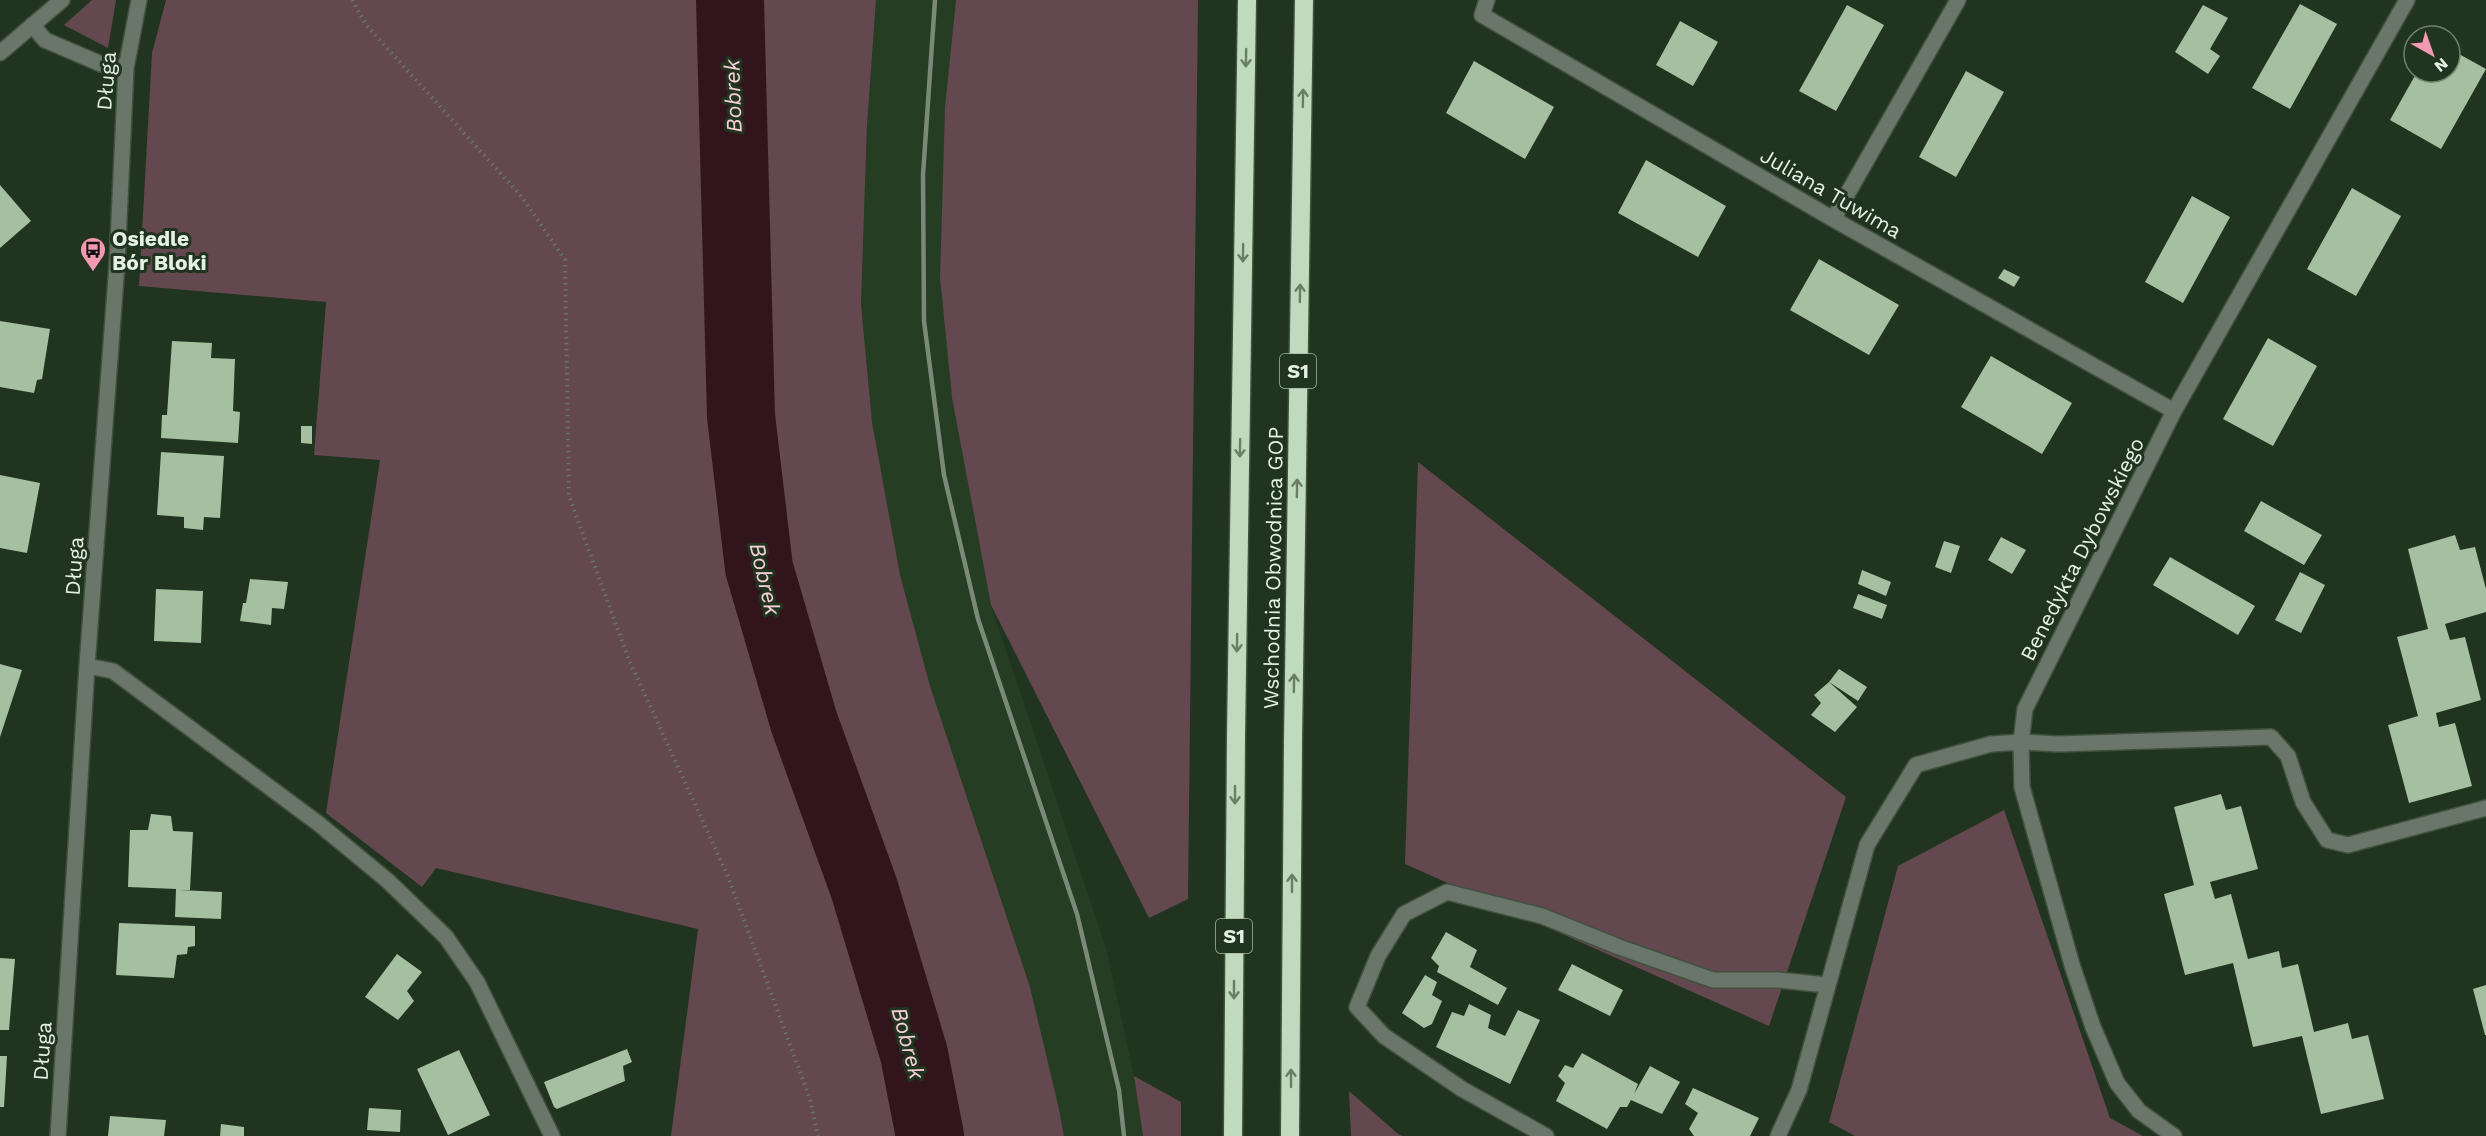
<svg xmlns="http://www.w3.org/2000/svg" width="2486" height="1136" font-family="'Work Sans',sans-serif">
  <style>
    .built { fill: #253d22 }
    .green { fill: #64484f }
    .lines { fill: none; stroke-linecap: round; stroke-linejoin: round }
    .river { stroke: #32141d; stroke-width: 68 }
    .building { fill: #a5bfa1 }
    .minor-casing { stroke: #40523e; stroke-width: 18 }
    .highway-casing { stroke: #40523e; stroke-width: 21 }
    .path { stroke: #667664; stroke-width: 4; stroke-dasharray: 1.5 4.5; stroke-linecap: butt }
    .minor { stroke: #6b766a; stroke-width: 15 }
    .highway { stroke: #bfdabc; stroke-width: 18 }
    .rail { stroke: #7a8978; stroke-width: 4.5 }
    .oneway { stroke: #687f66 }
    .labels { text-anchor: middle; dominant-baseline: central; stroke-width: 6; stroke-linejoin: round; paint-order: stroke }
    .shield { fill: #21341f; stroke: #aab8a8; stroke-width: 1.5 }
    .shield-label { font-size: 20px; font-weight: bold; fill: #e5f1e3 }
    .street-label { font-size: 21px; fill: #e5f1e3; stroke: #21341f }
    .poi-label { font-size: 21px; font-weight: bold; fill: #e5f1e3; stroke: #21341f; text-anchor: start }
    .water-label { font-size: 22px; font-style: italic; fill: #f9d0da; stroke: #21341f }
  </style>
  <rect width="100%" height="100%" fill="#21341f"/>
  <path class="built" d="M876 0H956L945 107 940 278 952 398 991 605 1107 951 1134 1076 1143 1136H1064L1059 1109 1030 987 930 686 900 575 872 422 861 304 867 126Z"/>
  <path class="green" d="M92 0H116L108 48 64 25Z
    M166 0H876L867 126 861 304 872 422 900 575 930 686 1030 987 1059 1109 1064 1136H960L954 1084 896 910 841 916 888 1060 901 1136H671L698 929 436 868 422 887 326 813 380 460 314 455 326 302 139 286 152 53Z
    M956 0H1198L1188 899 1149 918 991 605 952 398 940 278 945 107Z
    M1418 462 1846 797 1769 1026 1405 864Z
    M2004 810 2110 1118 2143 1136H1855L1829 1122 1898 866Z
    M1134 1076 1181 1102V1136H1143Z
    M1349 1091 1397 1133 1402 1136H1351Z"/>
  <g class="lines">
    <path class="river" d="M730 0 741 416 759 568 804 722 864 888 914 1054 930 1136"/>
  </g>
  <path class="building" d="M2300 4 2337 24 2290 109 2252 88Z
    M1847 5 1884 25 1836 111 1799 91Z
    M2203 5 2228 18 2210 49 2220 56 2208 74 2175 52Z
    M1680 21 1718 42 1693 86 1656 65Z
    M2450 49 2486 69 2441 149 2390 120 2417 72H2450Z
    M1474 61 1554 107 1525 159 1446 113Z
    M1966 71 2004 92 1956 177 1919 157Z
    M1646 160 1726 206 1698 257 1618 213Z
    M0 185 31 221 0 248Z
    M2352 188 2401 216 2356 296 2307 269Z
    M2192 196 2230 217 2183 303 2145 282Z
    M1819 259 1899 305 1869 355 1790 310Z
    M2004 269 2020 277 2014 287 1998 278Z
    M0 321 50 329 42 379 37 380 34 393 0 387Z
    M2268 338 2317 366 2273 446 2223 419Z
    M172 341 212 343 211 358 235 359 233 411 240 412 238 443 161 438 162 415H167Z
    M1991 356 2072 403 2042 454 1961 407Z
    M301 426H312V444L301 443Z
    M161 452 224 456 220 518 204 517 203 530 184 528V517L157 515Z
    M0 475 40 483 27 553 0 548Z
    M2261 501 2322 535 2304 565 2244 531Z
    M2455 535 2460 550 2475 547 2486 589V612L2445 624 2450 640 2465 637 2481 700 2436 713 2439 727 2455 723 2472 786 2409 803 2388 725 2418 716 2397 637 2428 629 2408 549Z
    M2001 537 2026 550 2012 574 1988 560Z
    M1944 541 1960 546 1951 573 1935 567Z
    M2170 557 2255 606 2238 635 2153 585Z
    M1862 570 1891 582 1886 596 1858 584Z
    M2300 572 2325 585 2301 633 2275 620Z
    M250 579 288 582 284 609 272 608 271 625 240 621 243 603H246Z
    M156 589 203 591 201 643 154 641Z
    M1858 594 1887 605 1882 619 1853 608Z
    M0 664 22 670 0 737Z
    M1839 669 1867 687 1858 701 1829 682 1857 707 1835 732 1811 715 1821 703 1814 695 1829 682Z
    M2221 794 2226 810 2241 806 2258 869 2210 882 2215 899 2231 894 2248 959 2279 951 2282 968 2298 964 2314 1032 2348 1023 2352 1039 2368 1035 2384 1099 2321 1114 2302 1036 2253 1047 2233 963 2185 975 2164 894 2194 885 2174 807Z
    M151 814 171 816 173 831 193 832 190 890H180L222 892 221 919 175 917 176 889 128 887 130 830H148Z
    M119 923 195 926V946L188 947 187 954 177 955 174 978 116 975Z
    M1446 932 1477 950 1470 967 1507 988 1498 1005 1437 972 1439 966 1431 958Z
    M397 954 422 972 407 991 414 1001 398 1020 365 997Z
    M0 958 15 959 9 1030H0Z
    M1572 964 1623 990 1610 1016 1558 990Z
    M1425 975 1437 982 1432 995 1442 1001 1432 1024 1424 1028 1402 1013Z
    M2486 985V1035H2485L2473 989Z
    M1469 1004 1491 1015 1488 1028 1505 1036 1518 1010 1540 1020 1510 1084 1436 1047 1452 1012 1464 1016Z
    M627 1049 632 1062 623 1066 625 1081 557 1109 554 1107 544 1082Z
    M459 1050 490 1115 448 1135 417 1069Z
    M1582 1053 1638 1084 1634 1094 1650 1066 1680 1082 1662 1114 1631 1100 1627 1107H1620L1607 1129 1556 1101 1565 1083 1558 1076 1565 1065 1573 1068Z
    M0 1056H7L4 1107H0Z
    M1693 1088 1759 1118 1750 1136H1694L1689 1129 1698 1113 1685 1104Z
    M369 1108 401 1110 400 1132 367 1130Z
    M110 1116 166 1120 164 1136H108Z
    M221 1124 244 1127V1136H220Z"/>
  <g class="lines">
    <defs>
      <path id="minor" d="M1487 0 1482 15 1833 219 2174 411
        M32 25 45 40 101 64 126 68
        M0 53 62 0
        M1833 219 1958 0
        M87 666 113 671 319 824 388 881 446 937 477 982 552 1136
        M58 1136 87 666 117 264 126 68 139 0
        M1546 1136 1462 1089 1384 1036 1357 1007 1378 956 1404 914 1447 892 1542 916 1619 947 1713 980H1778L1827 985
        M1778 1136 1799 1090 1867 845 1916 765 1991 744 2021 742 2058 744 2271 737 2288 756 2303 802 2327 840 2348 845 2486 808
        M2174 1136 2139 1111 2117 1083 2093 1027 2072 965 2022 787 2021 742 2025 709 2174 411 2407 0"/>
      <path id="highway" d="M1233 1136 1236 736 1247 0
        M1290 1136 1293 741 1304 0"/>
    </defs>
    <use href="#minor" class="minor-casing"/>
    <use href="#highway" class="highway-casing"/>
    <path class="path" d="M352 0 367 26 522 197 565 260 569 496 629 660 727 874 810 1099 818 1136"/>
    <use href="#minor" class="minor"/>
    <use href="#highway" class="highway"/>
    <path class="rail" d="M935 0 923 175 924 321 944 475 978 619 1077 914 1119 1090 1124 1136"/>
  </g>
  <defs><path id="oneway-shaft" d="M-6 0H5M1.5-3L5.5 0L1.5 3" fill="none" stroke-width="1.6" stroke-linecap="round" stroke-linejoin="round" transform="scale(1.5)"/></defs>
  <g class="oneway">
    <use href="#oneway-shaft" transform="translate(1246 58) rotate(91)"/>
    <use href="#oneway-shaft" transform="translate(1303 98) rotate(-89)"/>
    <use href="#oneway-shaft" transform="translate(1243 253) rotate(91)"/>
    <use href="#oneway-shaft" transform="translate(1300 293) rotate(-89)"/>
    <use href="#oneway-shaft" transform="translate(1240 448) rotate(91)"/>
    <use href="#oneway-shaft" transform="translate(1297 488) rotate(-89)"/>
    <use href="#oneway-shaft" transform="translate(1237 643) rotate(91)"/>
    <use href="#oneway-shaft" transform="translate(1294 683) rotate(-89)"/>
    <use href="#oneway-shaft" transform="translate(1235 795) rotate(90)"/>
    <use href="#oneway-shaft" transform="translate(1292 883) rotate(-90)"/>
    <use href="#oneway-shaft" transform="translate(1234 990) rotate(90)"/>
    <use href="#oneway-shaft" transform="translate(1291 1078) rotate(-90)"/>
  </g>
  <defs>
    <symbol id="bus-pin" viewBox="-11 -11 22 30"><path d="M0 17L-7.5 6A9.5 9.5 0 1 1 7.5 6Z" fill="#f19ab2" stroke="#21341f"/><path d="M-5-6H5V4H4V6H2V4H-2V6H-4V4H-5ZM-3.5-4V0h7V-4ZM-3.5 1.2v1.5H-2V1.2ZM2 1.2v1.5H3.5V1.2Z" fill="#111"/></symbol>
  </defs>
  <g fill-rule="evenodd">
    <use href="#bus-pin" x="78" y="235" width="30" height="40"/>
  </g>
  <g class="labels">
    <g class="shield">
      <rect x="1280" y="354" width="36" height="34" rx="4.5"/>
      <rect x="1216" y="919" width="36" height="34" rx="4.5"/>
    </g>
    <g class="shield-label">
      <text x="1298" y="371">S1</text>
      <text x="1234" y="936">S1</text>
    </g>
    <g class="street-label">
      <text transform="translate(106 81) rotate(-85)">Długa</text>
      <text transform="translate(1831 193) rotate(30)">Juliana Tuwima</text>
      <text transform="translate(2082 549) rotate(-63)">Benedykta Dybowskiego</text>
      <text transform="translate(74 566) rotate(-86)">Długa</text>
      <text transform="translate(1273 568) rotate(-89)">Wschodnia Obwodnica GOP</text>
      <text transform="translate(42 1051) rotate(-86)">Długa</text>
    </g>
    <g class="poi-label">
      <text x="112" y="238">Osiedle<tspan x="112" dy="24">Bór Bloki</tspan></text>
    </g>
    <g class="water-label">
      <text transform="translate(733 96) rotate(-92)">Bobrek</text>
      <text transform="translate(765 579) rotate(77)">Bobrek</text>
      <text transform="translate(908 1043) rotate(75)">Bobrek</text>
    </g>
  </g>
  <g transform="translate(2432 54) rotate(140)"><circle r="28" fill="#21341f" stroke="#6f806d" stroke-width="1.5"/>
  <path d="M0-4.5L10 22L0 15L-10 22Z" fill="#f19ab2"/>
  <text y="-9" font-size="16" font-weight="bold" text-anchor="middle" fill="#e5f1e3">N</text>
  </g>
</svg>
